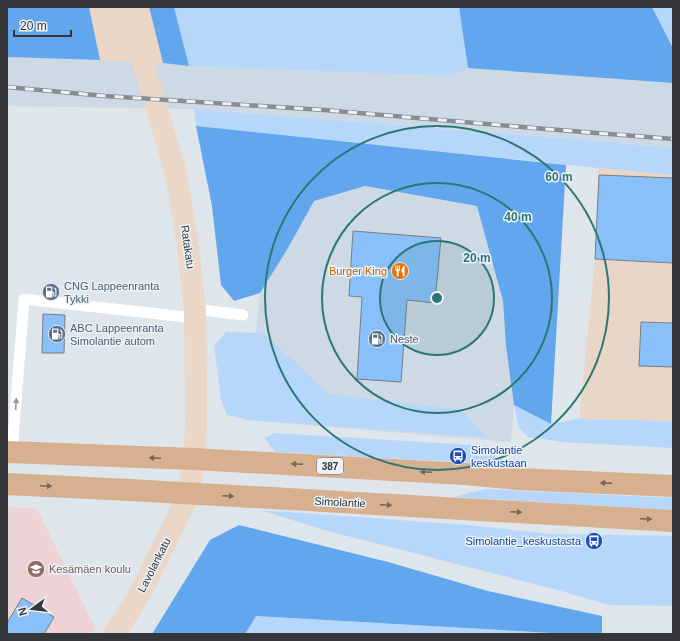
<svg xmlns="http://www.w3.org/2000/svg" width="680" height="641" font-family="Helvetica,sans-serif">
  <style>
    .built { fill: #cdd9e4 }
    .industrial { fill: #ead6c7 }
    .education { fill: #edd2d6 }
    .green { fill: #b7d7fa }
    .forest { fill: #62a7ed }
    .building { fill: #89c0f9; stroke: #787d83 }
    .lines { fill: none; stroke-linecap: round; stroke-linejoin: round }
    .service { stroke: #fff; stroke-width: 11 }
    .secondary { stroke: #ead7c7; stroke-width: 22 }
    .primary { stroke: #d6b08f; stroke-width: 22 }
    .rail-casing { stroke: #888d91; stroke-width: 4.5 }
    .rail { stroke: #ecf2f8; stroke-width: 3; stroke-dasharray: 9; stroke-linecap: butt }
    .oneway { fill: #9a9a9c }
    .oneway2 { fill: #75675b }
    .ring { fill: none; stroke: #2d7676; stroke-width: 2 }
    .labels { text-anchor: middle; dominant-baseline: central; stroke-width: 3; stroke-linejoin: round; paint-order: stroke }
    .shield { fill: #ecf2f8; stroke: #6b6e72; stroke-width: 1 }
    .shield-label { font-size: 10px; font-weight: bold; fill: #343639 }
    .street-label { font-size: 11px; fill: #343639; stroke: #ecf2f8 }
    .food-label { font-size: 11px; fill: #c56008; stroke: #ecf2f8; text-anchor: end }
    .service-label { font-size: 11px; fill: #4e5e75; stroke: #ecf2f8; text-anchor: start }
    .transit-label { font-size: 11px; fill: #164399; stroke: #ecf2f8; text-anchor: start }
    .education-label { font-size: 11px; fill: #785e54; stroke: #ecf2f8; text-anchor: start }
    .centre { fill: #2d7676; stroke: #ecf2f8; stroke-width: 2 }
    .ring-label { font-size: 12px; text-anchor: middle; font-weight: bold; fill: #2d7676; stroke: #ecf2f8; stroke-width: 3; stroke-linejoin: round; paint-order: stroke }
  </style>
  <rect width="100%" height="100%" fill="#dee5eb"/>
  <path class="built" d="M7 57 100 60 163 63 189 66 451 76 468 68 673 83V148L574 139 194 109 7 106Z
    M365 186 477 206 503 301 506 346 514 405 511 442 248 420 260 293 314 201Z"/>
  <path class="industrial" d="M89 7H149L163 63 100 60Z
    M599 168 673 174V421L579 419 595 259Z"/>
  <path class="education" d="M7 507 37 509 95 628 91 634H7Z"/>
  <path class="green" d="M174 7H459L468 68 451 76 189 66Z
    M652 7H673V48Z
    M194 109 574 139 673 148V175L599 168 196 126Z
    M226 332 263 333 329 394 461 410 486 437 248 420 227 415 221 400 214 346Z
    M514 405 551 424 579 419 673 421V448L562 442 528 437 519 428Z
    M275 433 488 446 497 449 494 464 275 452 265 438Z
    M485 489 673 498V510L453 497Z
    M263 511 288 512 468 525 550 534 673 536V606L609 605 561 591 328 531Z
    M255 616 569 634H245Z"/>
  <path class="forest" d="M7 7H89L100 60 7 57Z
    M149 7H174L189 66 163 63Z
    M459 7H652L673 48V83L468 68Z
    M196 126 566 165 551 424 514 405 506 346 503 301 477 206 365 186 314 201 288 248 260 293 234 301 221 285 212 206Z
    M239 525 388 562 488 591 602 616V634H569L256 616 245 634H152L210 540Z"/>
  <path class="building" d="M599 175 673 178V263L595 259Z
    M353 231 441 238 435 303 407 300 401 382 357 379 362 297 349 296Z
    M43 314 65 315 64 353H42Z
    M641 322 673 323V367L639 366Z
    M22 598 54 617 44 634H7V623Z"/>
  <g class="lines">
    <path class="service" d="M195 309 243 315
      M12 452 24 299 195 318"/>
    <path class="secondary" d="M114 634 141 592 189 494 194 459 196 423 195 309 187 239 176 174 127 7"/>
    <path class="primary" d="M7 452 194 459 465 474 518 479 673 486
      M7 484 130 490 673 521"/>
    <defs>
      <path id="rail" d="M7 87 105 96 324 110 546 129 673 139"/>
    </defs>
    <use href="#rail" class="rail-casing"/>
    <use href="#rail" class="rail"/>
  </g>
  <defs><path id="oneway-solid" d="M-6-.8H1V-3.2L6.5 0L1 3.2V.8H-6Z"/></defs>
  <use class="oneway" href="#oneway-solid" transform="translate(16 404) rotate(-86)"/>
  <g class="oneway2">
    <use href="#oneway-solid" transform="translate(155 458) rotate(-178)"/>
    <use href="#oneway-solid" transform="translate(297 464) rotate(-177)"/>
    <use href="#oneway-solid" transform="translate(426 472) rotate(-177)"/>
    <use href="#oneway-solid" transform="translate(606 483) rotate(-177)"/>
    <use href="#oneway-solid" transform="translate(46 486) rotate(3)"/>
    <use href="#oneway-solid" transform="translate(228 496) rotate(3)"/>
    <use href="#oneway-solid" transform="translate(386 505) rotate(3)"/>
    <use href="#oneway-solid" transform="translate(516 512) rotate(3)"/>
    <use href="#oneway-solid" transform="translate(646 519) rotate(3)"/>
  </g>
  <circle cx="437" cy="298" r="57" fill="#2d7676" fill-opacity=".12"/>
  <g class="ring">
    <circle cx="437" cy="298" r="57"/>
    <circle cx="437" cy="298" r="115"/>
    <circle cx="437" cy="298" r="172"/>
  </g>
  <defs>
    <symbol id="restaurant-disc" viewBox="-11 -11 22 22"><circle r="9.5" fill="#e8710a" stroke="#ecf2f8"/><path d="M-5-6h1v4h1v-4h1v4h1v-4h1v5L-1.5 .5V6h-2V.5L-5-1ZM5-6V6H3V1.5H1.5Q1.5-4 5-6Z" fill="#fff"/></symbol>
    <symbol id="fuel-disc" viewBox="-11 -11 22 22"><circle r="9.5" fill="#5c6f8a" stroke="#ecf2f8"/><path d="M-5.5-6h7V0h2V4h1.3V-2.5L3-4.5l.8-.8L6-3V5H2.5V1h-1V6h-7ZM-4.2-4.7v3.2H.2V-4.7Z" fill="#fff"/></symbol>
    <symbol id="bus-disc" viewBox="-11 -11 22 22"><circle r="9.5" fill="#1a4fb4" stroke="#ecf2f8"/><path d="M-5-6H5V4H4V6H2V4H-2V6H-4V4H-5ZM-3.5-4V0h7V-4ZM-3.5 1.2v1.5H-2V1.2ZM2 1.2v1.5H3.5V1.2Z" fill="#fff"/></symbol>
    <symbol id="school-disc" viewBox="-11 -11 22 22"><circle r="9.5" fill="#8d6e63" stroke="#ecf2f8"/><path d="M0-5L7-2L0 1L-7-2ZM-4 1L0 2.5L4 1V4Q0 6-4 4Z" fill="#fff"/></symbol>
  </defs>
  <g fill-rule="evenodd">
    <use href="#restaurant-disc" x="390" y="261" width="20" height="20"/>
    <use href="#fuel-disc" x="41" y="282" width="20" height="20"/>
    <use href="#fuel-disc" x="47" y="324" width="20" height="20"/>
    <use href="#fuel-disc" x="367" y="329" width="20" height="20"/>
    <use href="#bus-disc" x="448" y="446" width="20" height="20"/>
    <use href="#bus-disc" x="584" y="531" width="20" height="20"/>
    <use href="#school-disc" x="26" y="559" width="20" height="20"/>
  </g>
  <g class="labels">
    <rect class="shield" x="317" y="458" width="26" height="16" rx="3"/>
    <g class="shield-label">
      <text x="330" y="466">387</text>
    </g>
    <g class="street-label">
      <text transform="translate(188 247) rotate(82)">Ratakatu</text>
      <text transform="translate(340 502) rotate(3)">Simolantie</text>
      <text transform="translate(154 565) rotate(-63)">Lavolankatu</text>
    </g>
    <g class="food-label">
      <text x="387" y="271">Burger King</text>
    </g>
    <g class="service-label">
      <text x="64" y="286">CNG Lappeenranta<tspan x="64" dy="13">Tykki</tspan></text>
      <text x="70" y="328">ABC Lappeenranta<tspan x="70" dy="13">Simolantie autom</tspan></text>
      <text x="390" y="339">Neste</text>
    </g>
    <g class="transit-label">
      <text x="471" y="450">Simolantie<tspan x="471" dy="13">keskustaan</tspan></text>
      <text x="581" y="541" text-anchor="end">Simolantie_keskustasta</text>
    </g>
    <g class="education-label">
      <text x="49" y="569">Kesämäen koulu</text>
    </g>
  </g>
  <circle cx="437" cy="298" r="6" class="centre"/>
  <g class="ring-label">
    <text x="559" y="181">60 m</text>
    <text x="518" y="221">40 m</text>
    <text x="477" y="262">20 m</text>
  </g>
  <rect width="680" height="641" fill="none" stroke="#343639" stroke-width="16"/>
  <g transform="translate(32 609) rotate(255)" stroke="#ecf2f8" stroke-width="3" paint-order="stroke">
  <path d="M0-3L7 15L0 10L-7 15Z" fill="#343639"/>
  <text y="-6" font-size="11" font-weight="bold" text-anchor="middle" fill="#343639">N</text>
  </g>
  <path d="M14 30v6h57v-6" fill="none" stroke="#343639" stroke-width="2"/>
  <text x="20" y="30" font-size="12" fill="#343639" stroke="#ecf2f8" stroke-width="3" paint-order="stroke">20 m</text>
</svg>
